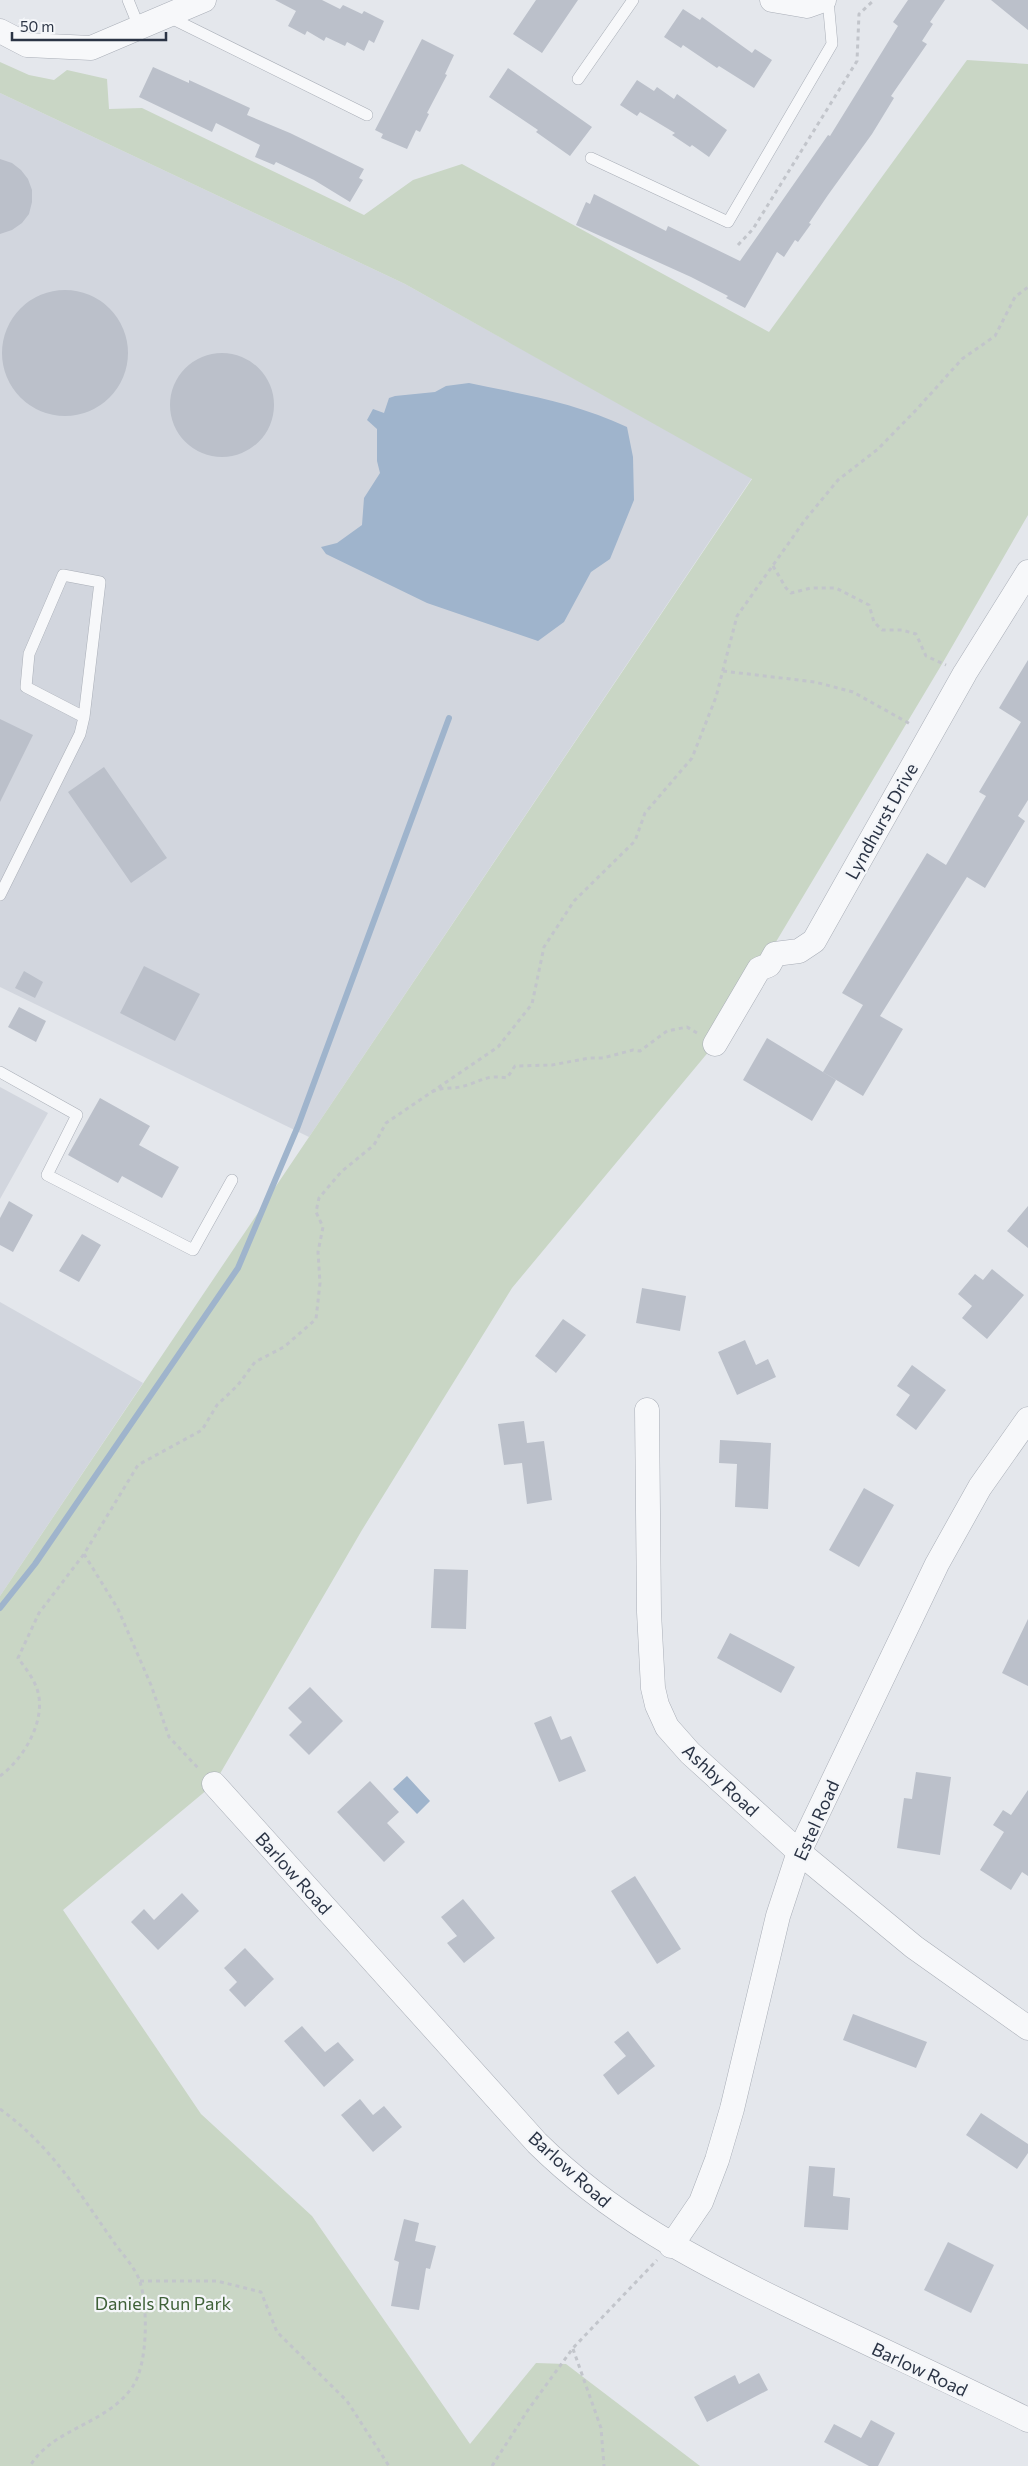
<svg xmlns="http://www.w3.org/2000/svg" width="1028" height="2466" font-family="Commissioner,sans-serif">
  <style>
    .built { fill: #d2d6de }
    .green { fill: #c9d6c5 }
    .water { fill: #9fb4cc }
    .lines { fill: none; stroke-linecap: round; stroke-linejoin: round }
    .stream { stroke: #9fb4cc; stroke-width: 6 }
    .building { fill: #bbc0ca }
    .lane-casing { stroke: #a9aeb7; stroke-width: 12 }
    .street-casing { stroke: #a9aeb7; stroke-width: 25 }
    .path { stroke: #c2c5cb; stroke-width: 3; stroke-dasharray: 4 4; stroke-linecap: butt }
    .lane { stroke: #f7f8fa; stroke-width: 11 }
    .street { stroke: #f7f8fa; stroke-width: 24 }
    .labels { text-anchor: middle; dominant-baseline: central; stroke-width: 4.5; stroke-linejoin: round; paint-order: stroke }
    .street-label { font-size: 18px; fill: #2b3445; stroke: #f4f6f9 }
    .park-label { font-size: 18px; fill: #3f6138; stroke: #f4f6f9 }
  </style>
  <rect width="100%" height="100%" fill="#e4e7ec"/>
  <path class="built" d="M0 93 405 284 752 478 309 1137 0 987Z
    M0 1087 48 1113 0 1199Z
    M0 1302 143 1383 0 1596Z"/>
  <path class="green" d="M967 60 1028 64V515L942 664 715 1044 512 1288 362 1530 214 1784 63 1910 201 2114 312 2216 470 2444 536 2363 566 2364 700 2466H0V1596L752 479 405 284 0 93V62L29 75 54 80 67 70 107 79 109 109 142 108 364 215 413 180 462 164 769 332Z"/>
  <path class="water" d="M469 383C522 394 577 403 627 427L633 457 634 500 610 559 591 572 564 622 538 641 427 603 326 554 321 547 337 543 362 525 364 498 380 473 377 461V429L367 420 373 409 384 413 389 398 395 396 435 392 446 386Z
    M407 1776 430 1801 417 1814 393 1789Z"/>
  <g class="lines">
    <path class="stream" d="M0 1608 35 1564 238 1268 298 1126 449 718"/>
  </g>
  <path class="building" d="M275 0H322L340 9 343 5 362 14 364 11 384 21 374 43 369 40 364 51 347 42 345 46 326 37 324 41 307 31 305 35 288 26 296 11Z
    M536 0H578L542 53 513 34Z
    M908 0H945L930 22 933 24 922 41 927 44 891 96 894 98 872 134 828 195 809 223 811 224 798 242 795 240 784 257 777 252 745 308 726 298 728 296 691 277 576 225 586 202 590 204 594 194 666 231 668 226 740 261 828 135 830 136 898 26 893 22Z
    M991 0H1028V30Z
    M683 9 700 20 702 17 752 53 755 49 772 60 754 88 719 66 717 68 683 45 681 48 664 37Z
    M422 39 454 55 445 74 447 75 427 113 429 114 420 132 416 130 407 149 381 138 383 134 375 130Z
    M153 67 189 83V80L250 108 247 115 290 133 364 169 359 178 363 180 350 202 314 180 276 162 274 165 255 157 260 145 216 123 212 132 139 97Z
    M508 68 592 127 570 156 536 132 538 130 489 97Z
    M637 80 654 91 657 87 674 99 677 94 727 130 709 157 692 145 690 147 672 135 675 133 640 112 637 116 620 105Z
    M0 159 12 163 21 170 28 179 32 190V202L29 214 22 223 12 230 0 234Z
    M2 353a63 63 0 1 1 126 0a63 63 0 1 1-126 0Z
    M170 405a52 52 0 1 1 104 0a52 52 0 1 1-104 0Z
    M1028 660V800L1018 816 1025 821 985 888 967 877 880 1016 903 1029 863 1096 823 1072 863 1005 842 993 927 853 946 865 986 796 979 792 1021 722 999 708Z
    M0 719 33 735 0 802Z
    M104 767 167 858 131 883 68 792Z
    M144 966 200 994 175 1041 120 1013Z
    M24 971 43 982 35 998 15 988Z
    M19 1007 46 1021 36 1042 8 1027Z
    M767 1038 836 1080 812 1121 743 1080Z
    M100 1098 150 1126 139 1145 179 1167 162 1198 122 1176 118 1183 68 1155Z
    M9 1201 33 1215 13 1252 0 1245V1218Z
    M1028 1206V1248L1007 1231Z
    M82 1234 101 1245 79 1282 59 1271Z
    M992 1269 1024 1295 987 1339 962 1318 972 1306 958 1294 975 1274 983 1280Z
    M642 1288 686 1296 680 1331 636 1323Z
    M563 1319 586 1335 556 1373 535 1356Z
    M745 1340 756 1365 768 1359 776 1377 737 1395 718 1352Z
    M912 1365 946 1390 916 1430 896 1415 910 1395 897 1386Z
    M524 1421 527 1443 544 1441 552 1500 527 1504 522 1463 504 1465 498 1424Z
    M720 1440 771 1443 768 1509 735 1507 737 1464 719 1463Z
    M864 1488 894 1505 859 1567 829 1550Z
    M434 1569 468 1570 466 1629 431 1628Z
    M1028 1619V1686L1002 1673Z
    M730 1633 795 1667 781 1693 717 1658Z
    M310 1687 343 1721 309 1755 289 1735 302 1722 288 1708Z
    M551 1716 561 1740 571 1736 586 1771 559 1782 534 1723Z
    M916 1772 951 1777 940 1855 897 1848 904 1798 912 1799Z
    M370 1781 399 1812 387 1823 405 1842 384 1862 337 1812Z
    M1028 1790V1876L1022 1872 1011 1890 980 1870 1004 1832 993 1825 1003 1810 1011 1815Z
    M635 1876 681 1949 657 1964 611 1891Z
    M182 1893 199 1911 158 1950 131 1922 144 1909 154 1920Z
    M463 1899 495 1938 464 1963 447 1943 457 1936 441 1917Z
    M245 1948 274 1979 245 2007 229 1990 237 1982 224 1968Z
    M853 2014 927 2042 916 2068 843 2040Z
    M302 2026 325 2052 338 2042 354 2060 324 2087 284 2041Z
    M628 2031 655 2066 618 2095 603 2075 626 2056 614 2042Z
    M360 2099 373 2115 384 2106 402 2127 373 2152 341 2115Z
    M981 2113 1028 2144V2153L1017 2169 966 2135Z
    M809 2166 835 2168 833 2196 850 2198 848 2230 804 2227Z
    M404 2219 419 2223 415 2241 436 2246 430 2269 426 2268 419 2310 391 2306 399 2262 394 2260Z
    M948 2242 994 2265 971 2313 924 2290Z
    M759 2373 768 2390 707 2422 694 2397 735 2375 739 2384Z
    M871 2420 895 2433 878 2466H869L824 2442 834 2424 861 2438Z"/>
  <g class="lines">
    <defs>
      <path id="lane" d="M128 0 139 27
        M167 16 367 115
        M578 79 633 0
        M591 158 728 222 832 44 828 0
        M0 895 80 734 84 717 100 582 63 575 29 654 26 687 84 717
        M0 1072 77 1115 47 1175 193 1250 232 1180"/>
      <path id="street" d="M772 0 807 6 824 0
        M0 31 27 45 91 48 204 0
        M715 1044 759 969 769 965 775 954 799 951 814 941 965 673 1028 572
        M647 1410 649 1612 653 1688 657 1705 667 1727 690 1753 799 1852 914 1947 1028 2028
        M214 1784 537 2143C611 2216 694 2259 786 2304 866 2343 948 2380 1028 2420
        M671 2246 701 2202 717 2160 732 2109 778 1916 799 1852 937 1564 980 1487 1028 1419"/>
    </defs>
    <use href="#lane" class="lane-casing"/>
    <use href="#street" class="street-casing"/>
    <path class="path" d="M738 245 753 229 857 61 859 14 874 0
      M773 566 786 588 791 593 811 588H836L869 605 874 622 882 630H902L916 634 926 656 946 665
      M723 671 815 682 853 692 912 725
      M432 1092C441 1087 450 1089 460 1087 479 1083 485 1074 507 1078L515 1066 552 1065 589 1058H603L633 1050 640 1051 667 1031 687 1027 697 1033
      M84 1554 118 1609 151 1685 169 1737 199 1769
      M0 1776C25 1758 50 1715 35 1684 31 1675 24 1666 18 1658L39 1613 84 1554 138 1465 202 1430 217 1405 238 1385 255 1362 284 1347 316 1319 320 1283 318 1252 323 1227 316 1212 319 1198 341 1172 374 1145 386 1123 498 1047 532 1004 544 947 574 901 635 841 645 813 692 758 716 697 737 616 805 520 838 480 878 449 917 409 962 359 995 336 1015 297 1028 287
      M0 2109C50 2145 78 2191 113 2241 121 2253 136 2268 140 2282 148 2307 148 2363 133 2386 107 2425 54 2427 30 2466
      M140 2281H217L261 2292 277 2332 347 2401 389 2466
      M573 2349 601 2428 604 2466
      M492 2466 528 2410 573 2348 657 2260"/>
    <use href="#lane" class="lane"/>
    <use href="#street" class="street"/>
  </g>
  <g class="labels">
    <g class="street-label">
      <text transform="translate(881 821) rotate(-61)">Lyndhurst Drive</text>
      <text transform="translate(721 1780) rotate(43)">Ashby Road</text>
      <text transform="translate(816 1820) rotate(-66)">Estel Road</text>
      <text transform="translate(294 1873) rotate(48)">Barlow Road</text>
      <text transform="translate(570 2169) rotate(42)">Barlow Road</text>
      <text transform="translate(920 2369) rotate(25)">Barlow Road</text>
    </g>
    <g class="park-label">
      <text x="163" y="2303">Daniels Run Park</text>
    </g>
  </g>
  <path d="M12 32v8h154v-8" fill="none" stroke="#2b3445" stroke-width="2.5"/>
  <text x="20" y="32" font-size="15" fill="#2b3445" stroke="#f4f6f9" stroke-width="4" paint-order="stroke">50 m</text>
</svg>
